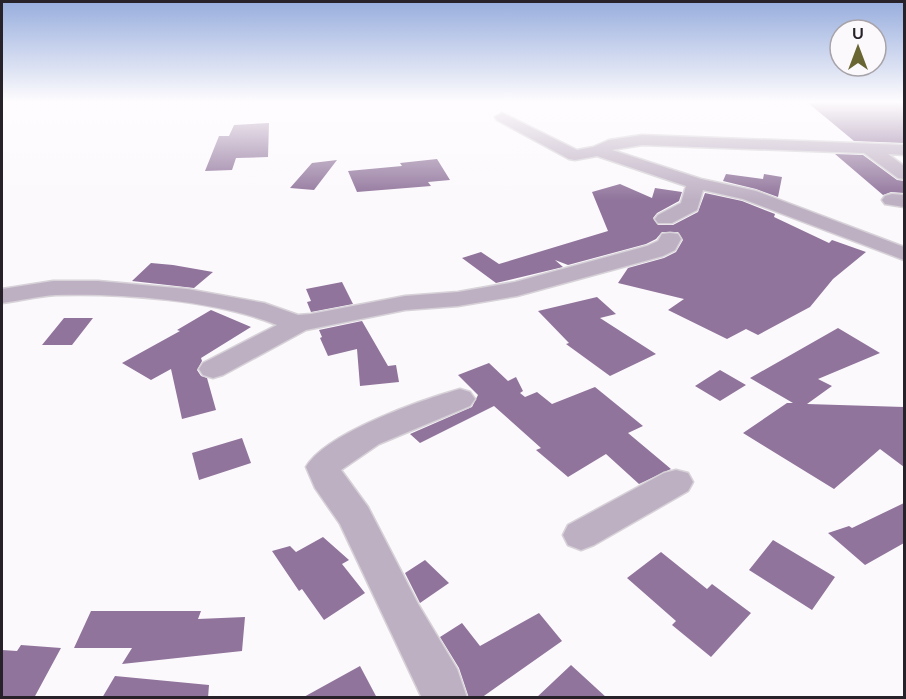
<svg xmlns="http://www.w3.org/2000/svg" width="906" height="699" font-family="Lato,sans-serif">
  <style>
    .building { fill: #90749b }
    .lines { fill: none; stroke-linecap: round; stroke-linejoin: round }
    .street-casing { stroke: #d6d2d7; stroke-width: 3 }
    .street { fill: #beb0c3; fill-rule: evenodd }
  </style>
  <rect width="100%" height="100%" fill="#fcf9fd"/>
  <path class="building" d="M807 102H904V143L854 141Z
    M269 123 268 157 236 158 232 170 205 171 219 136H229L234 125Z
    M835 154 863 155 897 180 904 181V193L891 192 883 195Z
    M437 159 450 180 428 182 431 186 357 192 348 171 402 166 400 163Z
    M337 160 314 190 290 188 312 163Z
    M726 174 763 179 764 174 782 177 778 197 756 189 723 181Z
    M620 184 652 198 655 188 682 192 679 201 657 213 653 218 658 225H673L698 212 705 193 742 201 775 214 774 217 829 243 832 240 866 252 833 279 810 307 758 335 746 329 727 339 668 310 684 299 618 283 628 268 664 258 676 252 683 240 678 232H662L656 239 646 244 568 265 555 260 563 267 496 283 462 258 481 252 499 264 608 231 592 192Z
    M151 263 173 265 213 272 194 288 132 281Z
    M342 282 353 304 311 312 307 302 311 301 306 289Z
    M597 297 616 314 600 318 656 354 610 376 566 344 569 343 538 311Z
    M211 310 251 327 201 358 202 361 197 370 201 376 207 378 216 410 182 419 171 369 151 380 122 363 180 331 177 330Z
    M64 318H93L72 345H42Z
    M362 321 388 366 396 365 399 382 360 386 357 349 328 356 320 338 322 337 319 330Z
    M838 328 880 353 818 379 832 386 807 404 904 407V467L880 449 834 489 743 433 787 403H793L750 378Z
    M489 363 508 381 516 377 523 391 520 393 525 397 537 392 552 404 595 387 643 426 628 433 671 469 639 484 606 454 568 477 536 450 541 448 494 406 420 443 410 434 472 407 478 395 458 375Z
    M720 370 746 385 720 401 695 386Z
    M242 438 251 463 199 480 192 453Z
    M904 503V543L865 565 828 533 849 526 852 528Z
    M323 537 349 560 342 564 365 593 324 620 302 589 299 591 272 551 290 546 296 552Z
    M773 540 835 577 812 610 749 570Z
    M661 552 707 589 712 584 751 613 711 657 672 625 676 621 627 578Z
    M425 560 449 583 420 603 405 573Z
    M91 611H201L198 619 245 617 242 651 122 664 132 648H74Z
    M539 613 562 641 481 698H469L459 668 440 637 462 623 480 646Z
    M21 645 61 648 34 698H2V650L17 651Z
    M571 665 607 698H536Z
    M360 666 377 698H302Z
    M115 676 209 685 208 698H102Z"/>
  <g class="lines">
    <defs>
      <path id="street" d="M502 113 577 150 593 147 609 140 642 135 904 145V155L888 154 904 166V179L898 178 864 153 642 145 612 150 701 179 756 191 904 247V260L743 199 703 190 697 210 672 223H658L655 219 658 215 681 203 686 186 597 156 575 160 569 159 497 120 495 117Z
        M892 194 904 195V207L885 204 882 200 885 196Z
        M670 233 678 234 681 239 675 250 663 256 517 296 458 306 405 310 306 330 223 375 213 378 203 375 199 369 203 363 277 325C215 300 122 293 56 295 38 296 19 301 2 303V289L53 281H98L187 289 264 303 298 315 311 314 405 296 458 292 515 282 647 246 658 241 662 234Z
        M460 389 470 392 475 399 470 406 379 444 341 470 368 507 418 604 457 669 467 698H422L340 524 315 488 306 467C326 433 421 400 460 389Z
        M676 470 688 473 693 482 688 491 594 545 581 550 568 545 563 535 568 525 664 473Z"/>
    </defs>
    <use href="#street" class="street-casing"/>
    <use href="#street" class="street"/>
  </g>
  <linearGradient id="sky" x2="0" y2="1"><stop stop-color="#97addd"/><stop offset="0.51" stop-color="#fefcfe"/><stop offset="1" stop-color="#fefcfe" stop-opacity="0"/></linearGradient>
  <rect width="906" height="200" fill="url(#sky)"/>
  <rect width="906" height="699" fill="none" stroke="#272229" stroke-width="6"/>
  <g transform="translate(858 48)"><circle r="28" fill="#fcf9fd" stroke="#a7a3a8" stroke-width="1.5"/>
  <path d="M0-4.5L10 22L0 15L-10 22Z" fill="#696633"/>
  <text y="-9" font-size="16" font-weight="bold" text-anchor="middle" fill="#272229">U</text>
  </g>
</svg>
